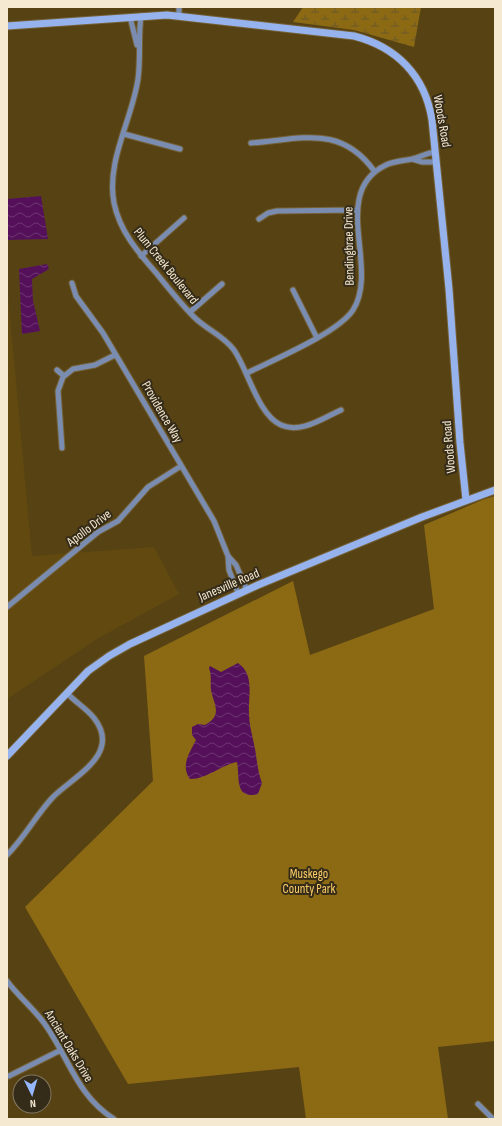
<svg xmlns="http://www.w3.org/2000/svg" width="502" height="1126" font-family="'Sofia Sans Condensed',sans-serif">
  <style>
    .built { fill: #614910 }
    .wetland { fill: url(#wetland-marsh) }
    .park { fill: #8c6a14 }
    .water { fill: url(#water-waves) }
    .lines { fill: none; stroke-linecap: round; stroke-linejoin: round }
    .street-casing { stroke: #736036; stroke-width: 7 }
    .secondary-casing { stroke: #736036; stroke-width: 9 }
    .street { stroke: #7a8db1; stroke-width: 5 }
    .secondary { stroke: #97b3ee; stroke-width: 7 }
    .labels { text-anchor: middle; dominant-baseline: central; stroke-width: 4; stroke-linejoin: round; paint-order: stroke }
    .street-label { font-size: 13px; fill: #f5e9d1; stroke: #342b18 }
    .park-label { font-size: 13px; fill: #fdce69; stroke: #342b18 }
  </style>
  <defs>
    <pattern id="wetland-marsh" width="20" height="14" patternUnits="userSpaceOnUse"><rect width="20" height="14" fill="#8c6a14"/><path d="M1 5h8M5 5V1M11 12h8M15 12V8" fill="none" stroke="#6b582a"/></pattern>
    <pattern id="water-waves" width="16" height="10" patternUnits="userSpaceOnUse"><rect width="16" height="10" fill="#54115a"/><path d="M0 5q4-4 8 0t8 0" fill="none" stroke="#6d3471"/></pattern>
  </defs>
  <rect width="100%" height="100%" fill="#574214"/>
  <path class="built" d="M7 284 32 556 154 547 179 594 97 639 7 699Z"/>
  <path class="wetland" d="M303 7H421L414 47 354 30 293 22Z"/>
  <path class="park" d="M495 496V1041L438 1047 448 1119H306L299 1067 128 1084 25 907 153 781 144 656 293 581 310 655 434 609 424 525 482 500Z"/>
  <path class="water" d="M41 196 48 239 7 240V199Z
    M47 264 49 269 32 279 33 301 40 331 22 334 19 269Z
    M238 663C255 675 248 695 249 714 249 724 252 734 254 744 257 757 257 770 262 783L258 794C234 800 240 777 237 762 221 765 207 779 190 779 180 766 190 752 196 740L192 735V727L198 724 205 725C223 715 214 705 211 690 210 682 212 676 209 668L210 666 221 672Z"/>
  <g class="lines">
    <defs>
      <path id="street" d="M179 7V16
        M141 16C138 37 141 58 138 79 132 120 106 161 114 203 120 232 138 252 157 274 169 289 181 304 194 317 207 330 223 335 234 350 248 370 258 415 281 425 301 434 323 418 341 410
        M130 17 137 45
        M124 134 180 149
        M251 143C302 139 341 124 375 172
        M412 159 422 162H436
        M259 219 268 213 277 211 357 210
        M141 256 184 218
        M72 283 76 296 103 333 214 521 228 556 229 570 238 593
        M293 290 317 338
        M190 312 222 284
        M57 370 64 376
        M247 373C273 360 338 333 353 310 380 268 329 192 386 165 394 161 403 161 412 159 420 157 427 153 435 152
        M62 448 58 391 63 377 73 369 95 365 115 355
        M228 556 236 565 247 590
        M7 607 98 532 118 521 148 487 181 466
        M7 855C25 837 36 815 53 797 74 776 122 754 94 718 86 708 75 702 67 693
        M7 981C18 996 33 1008 44 1023 69 1057 76 1095 114 1119
        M9 1076 61 1050
        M478 1104 493 1119"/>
      <path id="secondary" d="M7 26 167 15 354 36C397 47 425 76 432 120L449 289 460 443 466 500
        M7 756 88 671 109 656 130 644 258 585 422 517 495 490"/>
    </defs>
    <use href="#street" class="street-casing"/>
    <use href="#secondary" class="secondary-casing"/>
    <use href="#street" class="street"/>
    <use href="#secondary" class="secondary"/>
  </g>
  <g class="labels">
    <g class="street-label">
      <text transform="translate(442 121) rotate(80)">Woods Road</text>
      <text transform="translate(349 246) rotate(-91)">Bendingbrae Drive</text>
      <text transform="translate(166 266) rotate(51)">Plum Creek Boulevard</text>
      <text transform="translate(162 412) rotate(60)">Providence Way</text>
      <text transform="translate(449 447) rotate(-95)">Woods Road</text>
      <text transform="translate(89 528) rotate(-37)">Apollo Drive</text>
      <text transform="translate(229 585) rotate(-23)">Janesville Road</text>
      <text transform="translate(69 1046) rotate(59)">Ancient Oaks Drive</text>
    </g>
    <g class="park-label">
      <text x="309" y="874">Muskego<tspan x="309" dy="15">County Park</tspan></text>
    </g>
  </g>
  <rect width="502" height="1126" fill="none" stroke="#f5e9d1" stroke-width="16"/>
  <g transform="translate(32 1094) rotate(175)"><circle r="19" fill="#342b18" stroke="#817762"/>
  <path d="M0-3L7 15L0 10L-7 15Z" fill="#95b7fd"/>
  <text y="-6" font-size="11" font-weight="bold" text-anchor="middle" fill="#f5e9d1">N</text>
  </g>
</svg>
